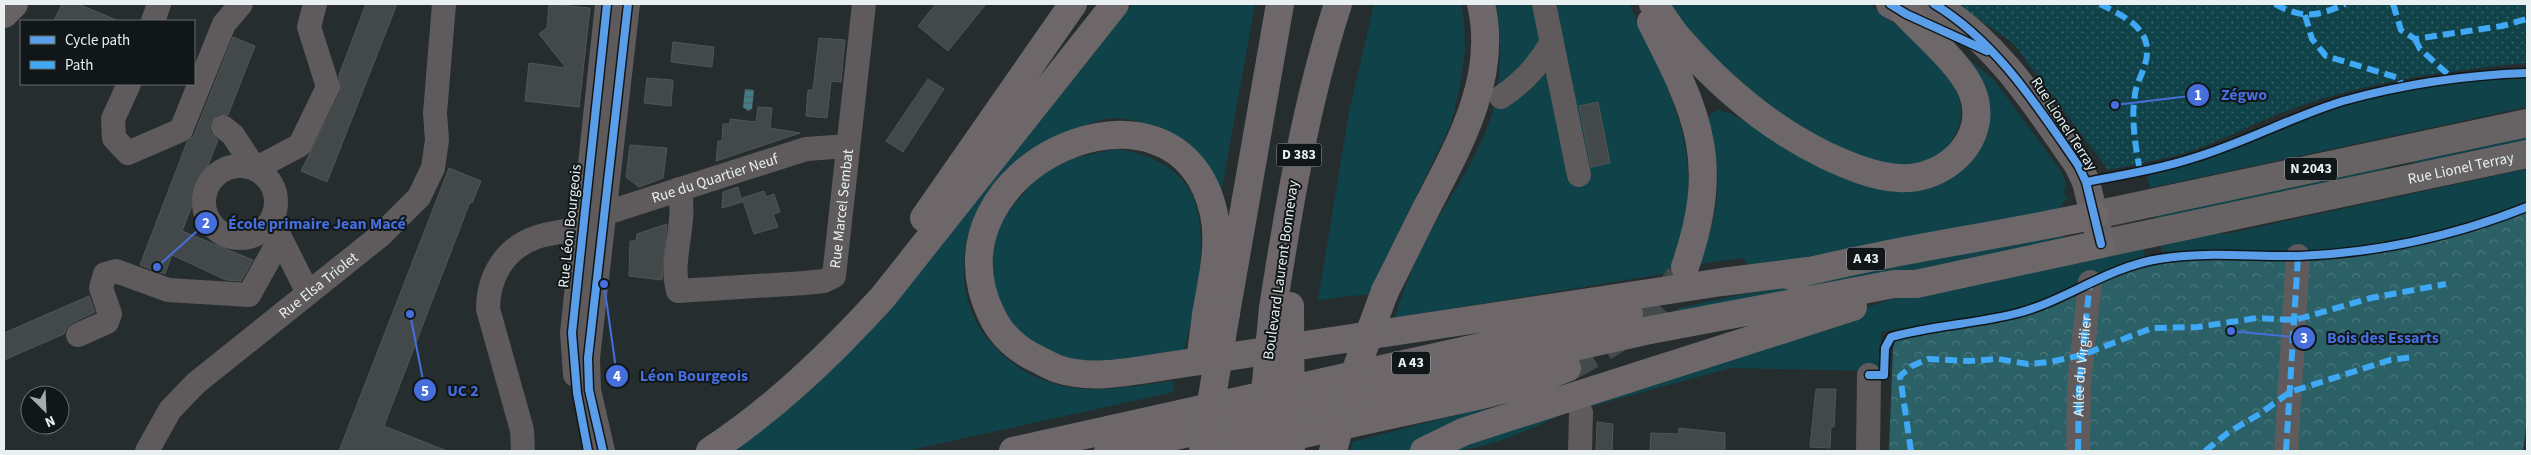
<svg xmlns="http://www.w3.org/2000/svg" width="2531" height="455" font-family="'Source Sans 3',sans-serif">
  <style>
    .grass { fill: #104349 }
    .forest { fill: url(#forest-crowns) }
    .park { fill: url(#park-dots) }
    .water { fill: url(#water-rules) }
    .building { fill: #43494a; stroke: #505656 }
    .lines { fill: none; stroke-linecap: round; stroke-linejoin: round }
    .highway-tunnel { stroke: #434a4b; stroke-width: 28; stroke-dasharray: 28 14; stroke-linecap: butt }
    .minor { stroke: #5f5a5c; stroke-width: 24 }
    .major { stroke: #676264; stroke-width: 28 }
    .highway { stroke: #6d676a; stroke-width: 28 }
    .highway-bridge { stroke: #6d676a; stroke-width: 28 }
    .quiet { stroke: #3fa9f5; stroke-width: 6; stroke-dasharray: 12 6; stroke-linecap: butt }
    .cycleway-casing { stroke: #111718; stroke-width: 11 }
    .cycleway { stroke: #5a9eea; stroke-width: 8 }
    .labels { text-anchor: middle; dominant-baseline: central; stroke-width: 4; stroke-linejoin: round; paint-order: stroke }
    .shield { fill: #111718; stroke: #a8afb1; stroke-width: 1 }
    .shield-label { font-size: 14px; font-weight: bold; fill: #e8f0f2 }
    .street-label { font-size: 15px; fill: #e8f0f2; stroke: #111718 }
    .leader { fill: none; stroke: #466edd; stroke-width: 2 }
    .callout-dot { fill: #466edd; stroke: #111718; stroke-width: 2 }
    .mark-label { font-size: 15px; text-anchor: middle; font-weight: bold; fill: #fff }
    .callout-label { font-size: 16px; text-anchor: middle; font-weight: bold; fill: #466edd; stroke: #111718; stroke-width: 4; stroke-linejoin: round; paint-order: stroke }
  </style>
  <defs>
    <pattern id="forest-crowns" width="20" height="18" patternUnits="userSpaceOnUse" patternTransform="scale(1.25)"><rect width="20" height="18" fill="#2b6067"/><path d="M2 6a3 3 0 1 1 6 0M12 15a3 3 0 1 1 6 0" fill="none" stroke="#4a777d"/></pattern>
    <pattern id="park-dots" width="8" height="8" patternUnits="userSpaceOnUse" patternTransform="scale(1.25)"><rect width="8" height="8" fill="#104349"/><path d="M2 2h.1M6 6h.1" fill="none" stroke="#335e64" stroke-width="1.8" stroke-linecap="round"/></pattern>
    <pattern id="water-rules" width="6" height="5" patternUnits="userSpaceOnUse" patternTransform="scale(1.25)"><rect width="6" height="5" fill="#467c84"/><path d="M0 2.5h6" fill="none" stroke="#466266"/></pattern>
  </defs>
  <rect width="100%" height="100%" fill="#262d2e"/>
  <path class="grass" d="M1133 4H1255L1220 199C1212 185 1206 168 1197 155 1189 146 1177 139 1166 134 1151 125 1130 117 1112 118 1099 119 1084 126 1072 131 1052 139 1032 147 1016 161 965 203 944 282 986 337 1007 364 1034 381 1068 387 1102 393 1139 385 1173 381L1174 392 906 451H723L1028 129Z
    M1374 4H1461L1464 20 1465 52 1460 86 1451 124 1369 294 1318 300 1349 112Z
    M1496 4H1629C1657 64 1694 129 1688 198 1687 221 1679 243 1673 265L1668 273 1395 318C1403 290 1415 260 1429 234 1453 191 1486 147 1496 98 1502 68 1501 34 1496 4Z
    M1670 4H1869C1910 37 1994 88 1947 147 1933 165 1906 167 1884 164 1857 159 1803 133 1780 117 1764 106 1749 91 1734 78 1724 69 1712 60 1702 50 1690 37 1680 19 1670 4Z
    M1961 53 1994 80 2061 171 2066 183 2064 195 2068 196 2059 209 1761 270 1749 267 1743 258 1699 264C1711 235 1721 198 1717 166 1715 151 1710 136 1707 121L1711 114 1718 110 1730 113 1753 125 1911 190C1936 187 1946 182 1966 165Z
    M2527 78V107L2150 188 2147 176C2215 160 2276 124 2343 105 2403 88 2466 80 2527 78Z
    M2527 134V145L2415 169 2412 158Z
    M1115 149C1143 153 1170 162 1187 186 1214 225 1195 308 1184 350L1105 362 1074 360 1051 355 1014 328 1000 308 990 264 1001 220 1033 182 1056 166 1074 158Z
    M2386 165 2388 175 2157 224 2155 214Z
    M2527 169V201C2454 230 2377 248 2298 251 2253 253 2208 249 2162 252L2160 240 2199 232 2226 234Z
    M2063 233 2065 243 1676 315 1678 308 1763 290Z
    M2142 244 2145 257C2105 268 2071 291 2032 303 1983 319 1931 323 1881 332L1880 371 1731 368 1560 415C1525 433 1482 451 1443 451L1590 397 1914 292Z
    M1486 407V414L1442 430 1409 451H1350L1352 442Z"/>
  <path class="forest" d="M2527 210V418L2523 451H1889L1893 348 1895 341 1899 338 2032 312 2098 282 2153 260 2158 262C2209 258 2259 262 2310 259 2388 254 2454 238 2527 210Z"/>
  <path class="park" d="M1957 4H2527V63C2441 71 2365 82 2283 112 2254 123 2226 139 2196 149 2167 159 2137 164 2108 170L2013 43Z"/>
  <path class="water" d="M745 89 754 90 752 109 748 111 743 107Z"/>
  <path class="building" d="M62 4H78L119 21H54Z
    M366 4H397L327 182 301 171 340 93 339 75Z
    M549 4 590 8 579 107 525 101 529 63 566 68 539 34 547 28Z
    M936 4H986L948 51 918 26Z
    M233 37 255 46 228 115 218 114 210 124V132L218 140 182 231 253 260 241 281 226 280 172 255 165 274 140 265 187 142 194 135Z
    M819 38 845 40 841 82 831 81 827 118 806 116 808 90H813Z
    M673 42 714 47 712 67 671 62Z
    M647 78 673 80 671 106 644 103Z
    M928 79 944 89 903 152 886 141Z
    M1598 102 1610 163 1591 167 1579 106Z
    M758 107 772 108 770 128 800 133 716 161 718 141H722L723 124H730V119L756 122Z
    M630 145 667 148 663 178 639 187 626 177Z
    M449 168 481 181 472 203 470 202 384 426 447 451H339Z
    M738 187 742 202 722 208 723 192Z
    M764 191 766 197 774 194 780 212 773 214 778 227 754 234 742 198Z
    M667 224 662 280 629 276 630 241H636L637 234Z
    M89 296 95 312 72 323 67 327 64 334 4 360V333Z
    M1816 389H1836L1834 427H1831L1830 448 1810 447Z
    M1597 422 1613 424 1612 451H1596Z
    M1679 428 1725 433V451H1650L1651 433 1679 434Z"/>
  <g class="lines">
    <path class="highway-tunnel" d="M1567 368C1610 345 1655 319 1680 275"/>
    <g class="minor">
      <path d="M1544 4 1579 175"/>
      <path d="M153 21 159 4"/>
      <path d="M129 84 113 119 114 138 128 153 181 130 224 24 241 4"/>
      <path d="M1501 97C1524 82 1539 65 1552 42"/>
      <path d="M223 127 233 135 255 169 300 145 328 87 309 27 315 4"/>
      <circle cx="240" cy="202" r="36"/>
      <path id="s1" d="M679 189C688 223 669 257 678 291L805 283 824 281 834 276 864 4"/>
      <path d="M275 227 308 293"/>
      <path d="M78 335 107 322 110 314 101 288 105 274 116 271 168 290 249 295 280 239"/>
      <path d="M575 375 572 333 607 4"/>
      <path id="s2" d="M147 451 170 410 196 383 381 235 419 197 433 168 437 140 435 113 444 4"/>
      <path id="s3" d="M523 451 522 430 488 309C488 276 505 248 537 237 552 232 569 232 583 226 590 224 597 218 603 214L806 149 848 146"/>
      <path d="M603 451 589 390 588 358 628 4"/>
      <path d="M1580 451 1581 413"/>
      <path d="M1868 451 1869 375"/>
      <path id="s4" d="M2078 451 2079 384 2090 282"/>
      <path d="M2286 451 2298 256"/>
    </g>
    <g class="major">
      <path d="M1890 4 1928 24"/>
      <path id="s5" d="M1934 4C1997 42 2037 106 2078 165L2086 182 2101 244 2527 154"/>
      <path d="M4 14 14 4"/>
      <path d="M2095 215 2527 123"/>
    </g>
    <path class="highway" d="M1653 4C1663 15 1670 29 1680 40 1722 88 1769 128 1827 156 1849 166 1875 177 1899 178 1945 181 1991 139 1972 91 1962 66 1926 35 1906 14
      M1651 22C1699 115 1721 163 1685 267
      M924 218 1073 4
      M1790 276C1891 250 1994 237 2095 215
      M1385 291C1400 262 1414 232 1429 203 1461 142 1498 75 1481 4
      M1273 308C1289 205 1306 103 1338 4
      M1226 313 1280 4
      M1206 315C1211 283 1221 247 1214 214 1179 51 918 167 992 316 1000 333 1015 347 1031 356 1040 360 1049 366 1058 369 1094 381 1137 370 1174 365L1722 282 1808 271
      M710 451C775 408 830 355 883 297L1115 4
      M1013 451 1629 314
      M1108 451 1645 331 1894 284H1916L2101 244
      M1226 451 1486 394 1531 382 1567 368
      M1424 451 1463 432 1509 417 1853 307"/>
    <path class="highway-bridge" d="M1290 306 1291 451
      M1200 361 1206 315
      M1203 451 1226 313
      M1263 451 1264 403 1273 308
      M1333 451 1351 383 1385 291"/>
    <path class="quiet" d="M2100 4C2119 14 2149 26 2147 53 2147 67 2137 80 2135 94 2131 118 2135 142 2139 166
      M2275 4C2303 19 2316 17 2345 4
      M2393 4 2401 30 2415 39 2502 26 2527 19
      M2305 15 2312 39 2326 56 2399 78 2402 86
      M2415 39 2420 49 2452 78
      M1911 451 1900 376 1912 366 1928 359 1969 361 1998 359 2028 364 2050 362 2082 355 2152 328 2198 327 2257 318 2295 320 2371 298 2446 284
      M2078 451 2079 384 2090 282
      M2205 451 2229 432 2258 415 2290 392 2390 360 2413 357
      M2286 451 2298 256"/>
    <defs>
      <path id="cycleway" d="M1890 4 1906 14 1987 51
        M1934 4C1997 42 2037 106 2078 165L2086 182 2101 244
        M2086 182C2121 175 2156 170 2190 159 2242 144 2291 117 2343 101 2404 84 2465 75 2527 73
        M1869 375H1884L1885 348 1891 337C1933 325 1976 324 2018 313 2067 300 2108 267 2159 259 2206 251 2252 257 2299 256 2377 253 2454 236 2527 207
        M588 451 577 393 572 333 607 4
        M603 451 589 390 588 358 628 4"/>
    </defs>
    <use href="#cycleway" class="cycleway-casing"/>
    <use href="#cycleway" class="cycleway"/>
  </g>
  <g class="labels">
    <g class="shield">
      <rect x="1276.5" y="143.5" width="45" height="23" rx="4"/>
      <rect x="2285" y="157.5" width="52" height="23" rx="4"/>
      <rect x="1847" y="247.5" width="38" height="23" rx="4"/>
      <rect x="1392" y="351.5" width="38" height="23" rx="4"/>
    </g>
    <g class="shield-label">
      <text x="1299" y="155">D 383</text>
      <text x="2311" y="169">N 2043</text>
      <text x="1866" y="259">A 43</text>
      <text x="1411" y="363">A 43</text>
    </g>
    <g class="street-label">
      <text transform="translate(2064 124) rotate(57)">Rue Lionel Terray</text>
      <text stroke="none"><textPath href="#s5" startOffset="668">Rue Lionel Terray</textPath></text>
      <text stroke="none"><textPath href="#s3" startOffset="428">Rue du Quartier Neuf</textPath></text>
      <text stroke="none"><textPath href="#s1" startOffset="328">Rue Marcel Sembat</textPath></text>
      <text transform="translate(570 226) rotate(-84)">Rue Léon Bourgeois</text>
      <text transform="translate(1281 270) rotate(-82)">Boulevard Laurent Bonnevay</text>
      <text stroke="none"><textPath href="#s2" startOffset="241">Rue Elsa Triolet</textPath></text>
      <text stroke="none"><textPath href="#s4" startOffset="85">Allée du Virgilier</textPath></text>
    </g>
  </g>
  <path class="leader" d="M2115 105L2198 95M157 267L206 223M2231 331L2304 338M604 284L617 376M410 314L425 390"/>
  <g class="callout-dot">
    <circle cx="2115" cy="105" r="5"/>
    <circle cx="157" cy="267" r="5"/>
    <circle cx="2231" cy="331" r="5"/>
    <circle cx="604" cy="284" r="5"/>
    <circle cx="410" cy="314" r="5"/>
    <circle cx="2198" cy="95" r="12"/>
    <circle cx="206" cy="223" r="12"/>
    <circle cx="2304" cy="338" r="12"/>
    <circle cx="617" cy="376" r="12"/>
    <circle cx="425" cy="390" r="12"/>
  </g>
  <g class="mark-label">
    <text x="2198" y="100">1</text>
    <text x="206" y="228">2</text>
    <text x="2304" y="343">3</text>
    <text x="617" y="381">4</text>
    <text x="425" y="396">5</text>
  </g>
  <g class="callout-label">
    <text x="2244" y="100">Zégwo</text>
    <text x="317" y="229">École primaire Jean Macé</text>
    <text x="2383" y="343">Bois des Essarts</text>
    <text x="694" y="381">Léon Bourgeois</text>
    <text x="463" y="396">UC 2</text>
  </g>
  <rect width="2531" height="455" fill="none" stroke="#e8f0f2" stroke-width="10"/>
  <rect x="20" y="20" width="175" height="65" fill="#111718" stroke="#676e6f"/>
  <rect x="30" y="36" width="25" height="8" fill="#5a9eea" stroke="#676e6f"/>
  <text x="65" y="45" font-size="15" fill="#e8f0f2">Cycle path</text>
  <rect x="30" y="61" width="25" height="8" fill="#3fa9f5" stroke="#676e6f"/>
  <text x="65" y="70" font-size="15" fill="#e8f0f2">Path</text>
  <g transform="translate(45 410) rotate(156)"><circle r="24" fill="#111718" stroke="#676e6f"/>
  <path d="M0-4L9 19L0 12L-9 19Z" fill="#a4acad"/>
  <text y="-8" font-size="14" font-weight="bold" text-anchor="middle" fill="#e8f0f2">N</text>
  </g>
</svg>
